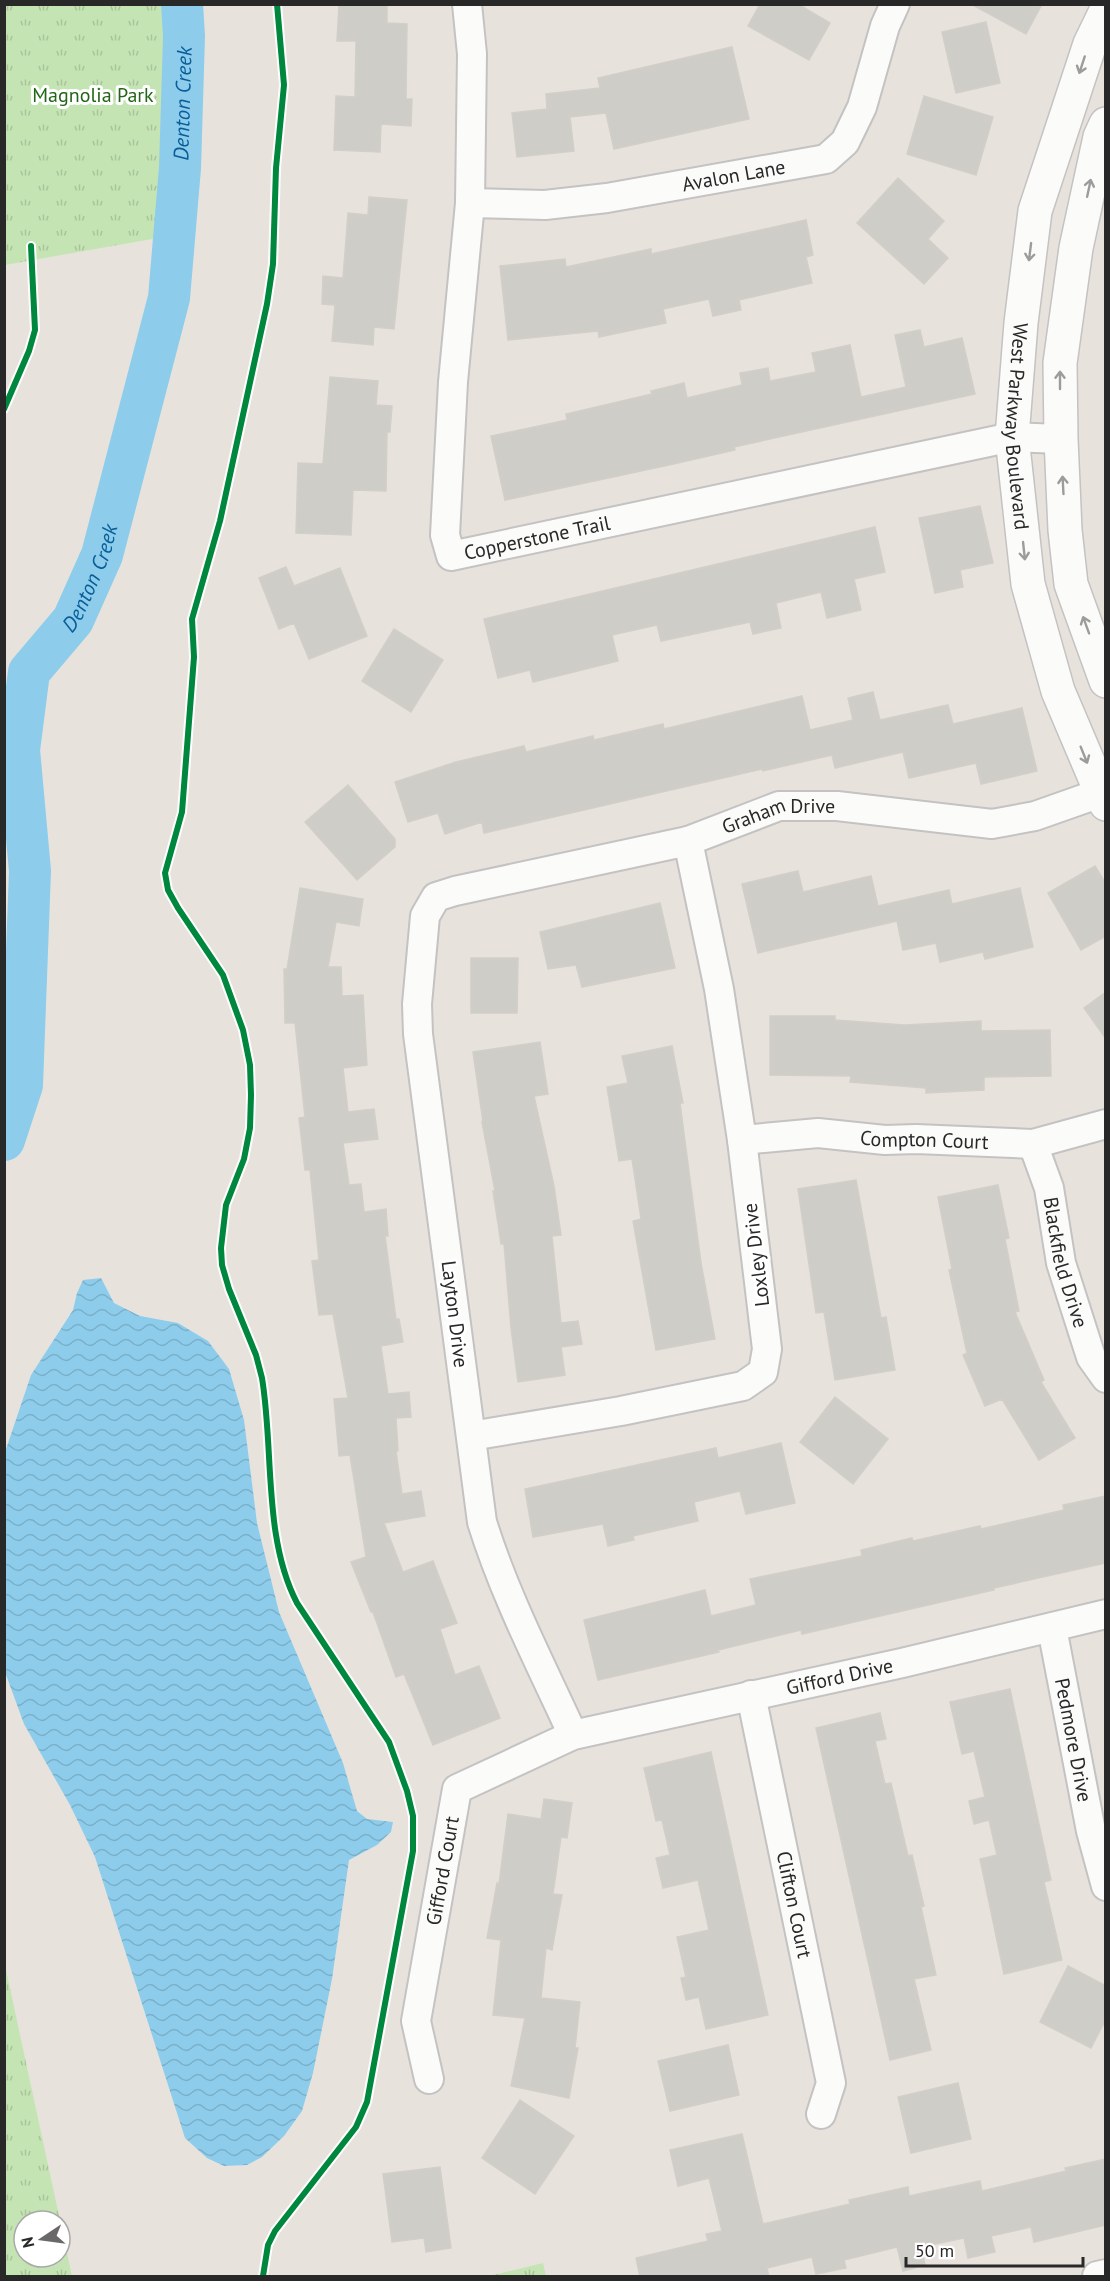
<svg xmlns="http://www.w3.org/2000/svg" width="1110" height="2281" font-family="'PT Sans',sans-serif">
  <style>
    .grass { fill: url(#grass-tufts); fill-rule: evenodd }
    .water { fill: url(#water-waves) }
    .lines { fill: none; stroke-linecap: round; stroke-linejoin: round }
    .river { stroke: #8dcdeb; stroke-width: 42 }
    .building { fill: #cfcdc8; stroke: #d2cec8; stroke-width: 1.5 }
    .street-casing { stroke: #c4c2c2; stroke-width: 32 }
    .secondary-casing { stroke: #c4c2c2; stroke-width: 36 }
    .street { stroke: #fbfbfa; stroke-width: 28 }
    .secondary { stroke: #fbfbfa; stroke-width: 33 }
    .cycleway-casing { stroke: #fff; stroke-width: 10 }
    .cycleway { stroke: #00873e; stroke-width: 6 }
    .oneway { stroke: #9c9c9c }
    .labels { text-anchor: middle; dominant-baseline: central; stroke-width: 6; stroke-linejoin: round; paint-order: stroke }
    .park-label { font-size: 20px; fill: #226517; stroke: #fff }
    .street-label { font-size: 20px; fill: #282828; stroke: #fff }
    .water-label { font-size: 21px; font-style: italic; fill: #095e9a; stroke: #fff }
  </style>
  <defs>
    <pattern id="grass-tufts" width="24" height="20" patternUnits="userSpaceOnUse" patternTransform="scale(1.5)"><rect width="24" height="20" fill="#c5e4b4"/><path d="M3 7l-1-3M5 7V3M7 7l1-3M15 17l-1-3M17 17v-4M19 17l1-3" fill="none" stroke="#a9c49b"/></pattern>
    <pattern id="water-waves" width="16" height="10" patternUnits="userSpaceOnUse" patternTransform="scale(1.5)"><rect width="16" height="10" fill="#8dcdeb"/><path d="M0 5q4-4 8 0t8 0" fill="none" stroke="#7ab0ca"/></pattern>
  </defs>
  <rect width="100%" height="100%" fill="#e7e3dc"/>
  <path class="grass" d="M5 4 182 5C188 81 181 159 175 235L5 265Z
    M5 1965 72 2276H5ZM24 2221H60V2257H24Z
    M543 2263 546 2276H489Z"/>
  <path class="water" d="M101 1278 114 1303 140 1316 178 1323 208 1341 229 1369 244 1420 257 1523 279 1612 343 1763 357 1811 367 1819 393 1822 391 1832 377 1845 349 1860 332 1979 313 2073 302 2111 284 2136 262 2157 247 2165 224 2166 207 2158 185 2138 95 1857 70 1805 24 1724 5 1672V1452L31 1375 73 1310 77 1293 83 1280Z"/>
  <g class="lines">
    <path class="river" id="s1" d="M4 1140 22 1085 30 871 19 750 29 672 73 620 102 555 169 298 180 168 184 36 182 4"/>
  </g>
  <path class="building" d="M339 4H387V23L407 24 406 99H412L411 126 381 124 380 152 334 150 336 96 355 97 356 41H337Z
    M760 4H798L830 23 809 60 748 26Z
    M971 4H1042L1026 34Z
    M986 22 1000 83 956 93 942 32Z
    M732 47 749 119 614 149 606 113 570 117 574 151 517 157 512 113 547 109 546 94 600 88 598 78Z
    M924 96 993 117 976 175 907 154Z
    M898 178 944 221 928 239 948 258 924 284 857 223Z
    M369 197 407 200 394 329 374 327 373 345 332 341 335 305 322 304 323 276 343 278 348 213 368 215Z
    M806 220 813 255 806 257 812 283 739 300 741 310 713 316 709 299 663 309 666 323 599 337 598 331 508 340 500 266 565 259 566 267 651 249V254Z
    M920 330 924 347 962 338 975 394 734 447 735 450 669 465 505 500 491 436 567 420 566 414 652 394 651 391 684 383 687 398 742 385 740 373 768 368 770 381 816 372 812 353 850 345 861 397 906 387 895 335Z
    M330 377 378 381 376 405 392 406 390 432H387L386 491 353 490 351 535 296 533 298 463 323 464Z
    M980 506 993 563 960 570 963 587 935 593 919 518Z
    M875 527 885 572 854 579 861 610 827 618 821 592 776 603 781 628 753 634 750 622 661 641 657 625 612 635 618 661 533 682 530 670 498 678 484 619Z
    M286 567 294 586 340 568 367 636 309 659 294 623 279 629 259 578Z
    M394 629 443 660 411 712 362 681Z
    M873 692 880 720 948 705 953 724 1022 708 1037 771 981 784 976 763 909 778 903 752 835 768 832 755 763 771 762 769 484 833 482 822 445 834 438 813 408 822 395 782 456 762 524 746 526 752 593 736 594 740 663 724 664 729 802 696 810 730 853 720 848 698Z
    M348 785 395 839V847L357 880 305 822Z
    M1095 866 1106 884V936L1081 950 1048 893Z
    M798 871 803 892 871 876 878 906 949 890 952 904 1020 888 1033 947 985 959 983 952 940 962 936 943 903 950 897 921 758 953 742 884Z
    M300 888 363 899 359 926 336 922 328 967H341L342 996 363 995 367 1065 343 1068 348 1112 374 1109 378 1139 343 1143 349 1185 361 1184 364 1212 386 1209 388 1236H385L396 1319H399L403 1342 381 1346 388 1394 409 1392 411 1417 396 1418 398 1451H396L402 1494 421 1491 425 1516 384 1523 403 1572 433 1561 457 1623 440 1629 455 1675 479 1666 500 1718 433 1745 404 1674 396 1677 373 1612H371L351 1562 366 1557 350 1455 339 1456 334 1399 348 1398 333 1314 319 1315 312 1261 319 1260 310 1170H305L299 1118 305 1117 295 1023H285L284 969H287Z
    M660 903 675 968 582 987 576 965 548 969 540 932Z
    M471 958H518L517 1013H471Z
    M1106 992V1039L1084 1008Z
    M770 1016H835V1020L904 1025 981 1021V1031L1050 1030 1051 1076 984 1077V1090L926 1093V1088L850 1082 851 1076 770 1075Z
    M540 1042 548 1094 534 1096 554 1186 561 1235 552 1236 561 1323 578 1321 582 1344 561 1347 565 1375 518 1382 511 1328 504 1244H501L493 1191H495L482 1122H483L473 1052Z
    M672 1046 683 1103H680L701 1263 715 1339 656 1350 633 1221 641 1219 632 1159 619 1161 607 1087 628 1083 622 1056Z
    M856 1180 881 1318 886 1317 895 1370 835 1380 824 1312 816 1313 798 1189Z
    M998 1185 1009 1238 1005 1239 1019 1311 1015 1312 1044 1380 1041 1382 1075 1438 1039 1460 1002 1399 985 1406 963 1355 967 1353 949 1270 952 1269 938 1197Z
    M835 1397 888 1439 853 1484 800 1442Z
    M781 1443 795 1503 746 1514 740 1491 694 1502 698 1521 633 1536 634 1540 608 1546 603 1524 533 1537 525 1489 716 1448 718 1458Z
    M1106 1496V1563L994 1588V1590L876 1617 802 1634 801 1630 718 1650 719 1652 598 1680 584 1620 705 1590 711 1616 756 1605 750 1579 862 1556 861 1550 912 1538 913 1541 980 1526 981 1529 1064 1510 1063 1505Z
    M1010 1689 1051 1880 1044 1882 1062 1960 1004 1974 980 1859 997 1855 989 1820 974 1824 969 1801 985 1797 974 1751 962 1754 950 1702Z
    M880 1713 886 1739 875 1741 885 1784 891 1783 908 1856 912 1855 924 1906 921 1907 936 1975 914 1979 931 2050 890 2060 816 1728Z
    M711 1752 768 2015 706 2029 699 1997 686 2000 681 1978 686 1977 677 1937 709 1930 698 1880 663 1888 656 1858 670 1855 662 1820 656 1821 644 1768Z
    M544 1799 572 1803 567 1838 561 1837 553 1894 562 1895 552 1950 546 1948 541 1998 580 2002 575 2048H578L569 2098 511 2086 525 2018 493 2015 501 1940 487 1938 497 1883 499 1884 508 1814 541 1819Z
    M1068 1966 1106 1986V2019L1091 2048 1040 2022Z
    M728 2045 739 2095 670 2111 658 2061Z
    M958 2083 971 2139 911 2153 898 2097Z
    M520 2100 574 2136 535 2194 482 2158Z
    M742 2134 763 2224 850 2204 849 2200 908 2187 909 2196 980 2181 982 2191 1066 2171 1065 2168 1106 2159V2225L1034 2242 1031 2227 991 2236 995 2252 968 2258 964 2238 921 2247 925 2265 903 2271 897 2247 844 2260 846 2268 816 2274 812 2257 767 2268 769 2277H640L636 2258 708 2241 706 2234 722 2231 709 2178 678 2186 670 2150Z
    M440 2167 451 2248 426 2252 424 2238 392 2242 383 2174Z"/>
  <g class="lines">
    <defs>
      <g id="street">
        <path id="s2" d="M467 4 472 54 470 203 453 382 445 535 451 556 1012 437 1061 439"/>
        <path id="s3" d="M470 203 545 205 607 198 826 159 845 142 862 107 885 26 895 4"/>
        <path id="s4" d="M742 1140 818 1133 885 1140 916 1139 1033 1144 1106 1124"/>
        <path id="s5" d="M1033 1144 1049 1188 1061 1263 1091 1357 1106 1378"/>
        <path d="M471 1436 621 1411 743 1386 763 1372 767 1349 742 1140 719 989 688 841"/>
        <path id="s6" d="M1052 1628 1091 1831 1106 1886"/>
        <path id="s7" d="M751 1695 831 2083 821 2114"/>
        <path id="s8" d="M573 1735C541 1665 505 1596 482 1522L418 1034 417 1004 425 916 436 897 455 891 688 841 779 806H837L992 824 1035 816 1106 791"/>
        <path id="s9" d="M429 2079 416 2021 457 1789 573 1735 902 1663 1106 1614"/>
        <path d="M1097 2276 1106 2274"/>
      </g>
      <g id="secondary">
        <path id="s10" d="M1106 11 1090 44 1035 211 1021 323 1012 437 1028 584 1058 691 1106 804"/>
        <path d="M1106 124 1100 137 1076 248 1060 363 1061 439 1065 530 1071 584 1106 681"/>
      </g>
    </defs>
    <use href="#street" class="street-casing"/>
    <use href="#secondary" class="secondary-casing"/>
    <use href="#street" class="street"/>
    <use href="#secondary" class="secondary"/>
    <defs>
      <path id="cycleway" d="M4 409 29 351 35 330 31 246
        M263 2276 268 2245 275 2231 356 2127 367 2102 413 1851V1816L407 1791 389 1742 297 1603C263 1538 274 1450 262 1378L256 1355 229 1289 222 1265 221 1248 226 1205 244 1159 250 1128 251 1095 250 1065 243 1030 223 975 178 908 168 890 165 873 182 812 194 657 192 619 220 521 267 304 273 264 276 168 284 85 277 4"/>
    </defs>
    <use href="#cycleway" class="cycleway-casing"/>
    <use href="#cycleway" class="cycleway"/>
  </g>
  <defs><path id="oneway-shaft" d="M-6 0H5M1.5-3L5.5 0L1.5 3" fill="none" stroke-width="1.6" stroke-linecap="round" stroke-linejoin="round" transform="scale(1.5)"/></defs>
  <g class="oneway">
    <use href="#oneway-shaft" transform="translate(1082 65) rotate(108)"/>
    <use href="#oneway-shaft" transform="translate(1089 188) rotate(-78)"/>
    <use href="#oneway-shaft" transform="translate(1030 252) rotate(97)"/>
    <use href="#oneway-shaft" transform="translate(1060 380) rotate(-90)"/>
    <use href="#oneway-shaft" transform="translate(1063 485) rotate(-93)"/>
    <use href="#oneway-shaft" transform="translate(1024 551) rotate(84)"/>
    <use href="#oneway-shaft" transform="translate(1086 625) rotate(-110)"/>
    <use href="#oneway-shaft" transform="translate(1084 755) rotate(68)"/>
  </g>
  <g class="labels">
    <g class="park-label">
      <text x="93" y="95">Magnolia Park</text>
    </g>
    <g class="street-label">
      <text stroke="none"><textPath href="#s3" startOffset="266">Avalon Lane</textPath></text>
      <text stroke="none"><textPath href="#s10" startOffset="429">West Parkway Boulevard</textPath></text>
      <text stroke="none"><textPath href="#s2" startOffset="642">Copperstone Trail</textPath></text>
      <text stroke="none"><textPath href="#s8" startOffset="1218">Graham Drive</textPath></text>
      <text stroke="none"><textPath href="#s4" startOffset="183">Compton Court</textPath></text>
      <text transform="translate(756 1255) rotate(-97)">Loxley Drive</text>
      <text stroke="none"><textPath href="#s5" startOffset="123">Blackfield Drive</textPath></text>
      <text transform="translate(455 1314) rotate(83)">Layton Drive</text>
      <text stroke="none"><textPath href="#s9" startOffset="696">Gifford Drive</textPath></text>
      <text stroke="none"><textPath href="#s6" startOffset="114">Pedmore Drive</textPath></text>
      <text stroke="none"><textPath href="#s9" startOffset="212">Gifford Court</textPath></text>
      <text stroke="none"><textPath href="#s7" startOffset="214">Clifton Court</textPath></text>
    </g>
    <g class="water-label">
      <text stroke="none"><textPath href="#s1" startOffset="1072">Denton Creek</textPath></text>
      <text stroke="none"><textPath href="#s1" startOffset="586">Denton Creek</textPath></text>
    </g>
  </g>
  <rect width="1110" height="2281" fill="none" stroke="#282828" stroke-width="12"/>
  <g transform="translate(42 2239) rotate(257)"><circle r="28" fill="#ffffff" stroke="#a9a9a9" stroke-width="1.5"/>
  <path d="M0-4.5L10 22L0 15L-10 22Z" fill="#6b6967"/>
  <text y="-9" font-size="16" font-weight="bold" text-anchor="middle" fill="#282828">N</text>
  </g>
  <path d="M906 2257v9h177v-9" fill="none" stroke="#282828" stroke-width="3"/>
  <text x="915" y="2257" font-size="18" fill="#282828" stroke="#ffffff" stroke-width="4.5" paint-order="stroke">50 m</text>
</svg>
